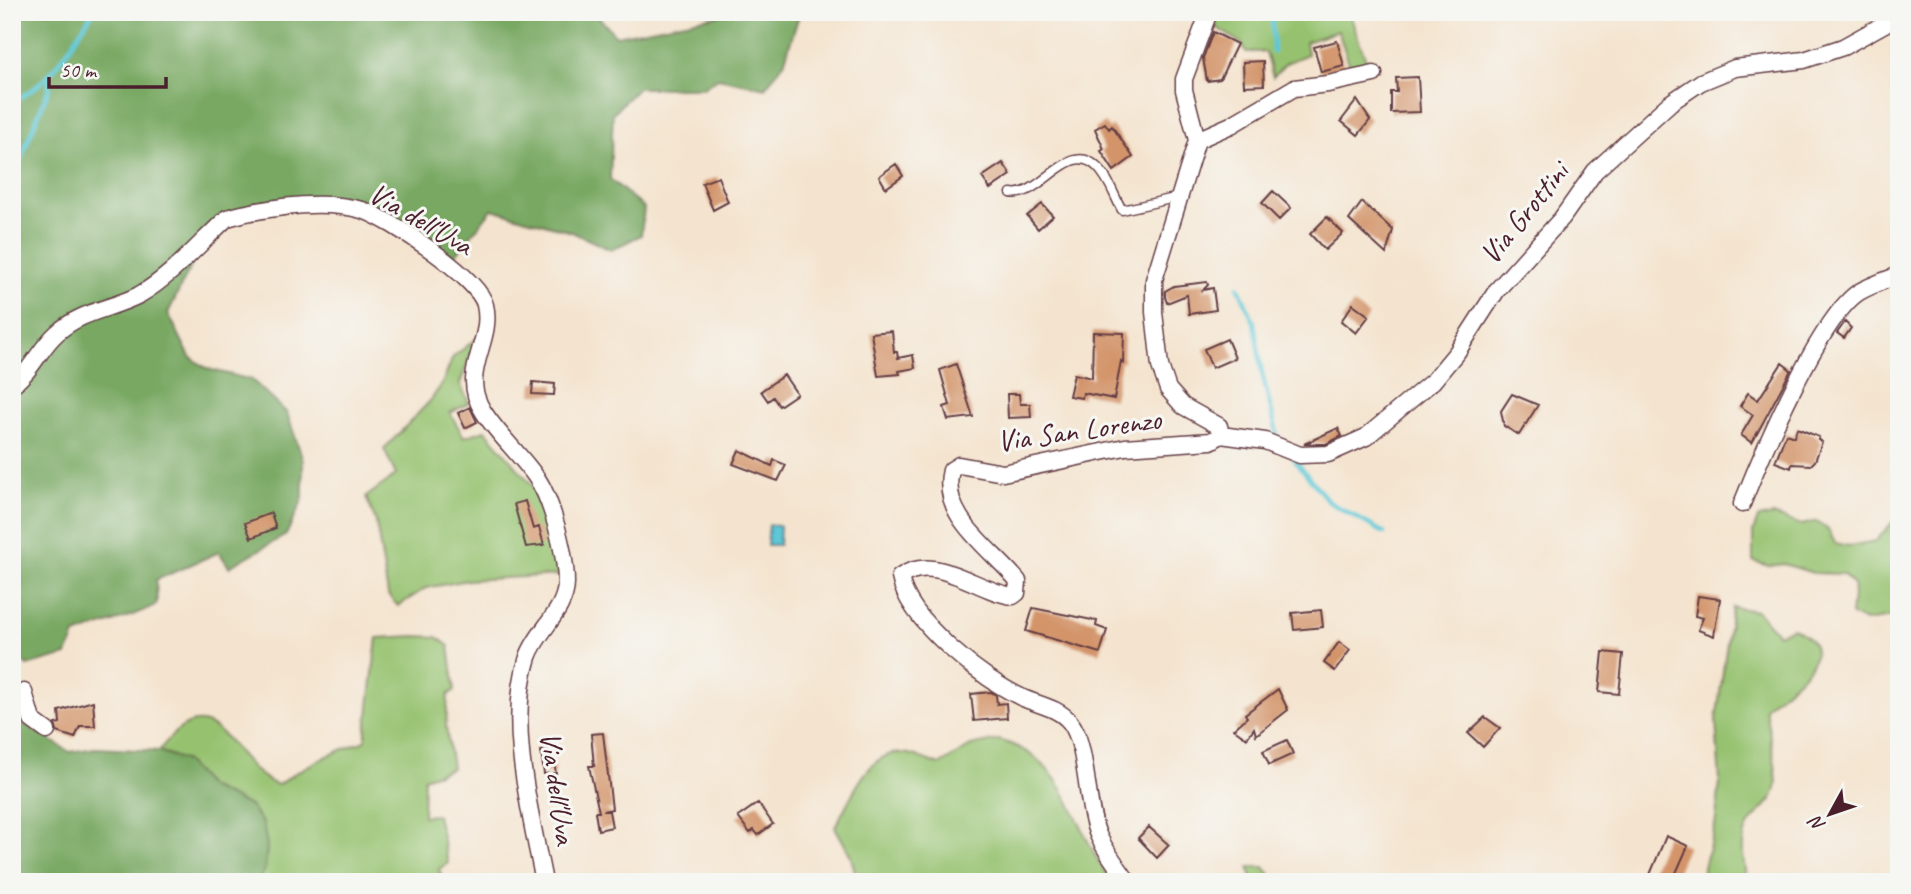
<svg xmlns="http://www.w3.org/2000/svg" width="1911" height="894" font-family="Caveat,sans-serif">
  <style>
    .green { fill: #96c270; stroke: #70704e; stroke-width: 2 }
    .forest { fill: #78a862; stroke: #616446; stroke-width: 2 }
    .water { fill: #5dc8d7; stroke: #547481; stroke-width: 2 }
    .lines { fill: none; stroke-linecap: round; stroke-linejoin: round }
    .stream { stroke: #5dc8d7; stroke-width: 4.5 }
    .building { fill: #d3946b }
    .service-casing { stroke: #643d44; stroke-width: 11 }
    .minor-casing { stroke: #643d44; stroke-width: 19 }
    .service { stroke: #fff; stroke-width: 8 }
    .minor { stroke: #fff; stroke-width: 16 }
    .labels { text-anchor: middle; dominant-baseline: central; stroke-width: 6; stroke-linejoin: round; paint-order: stroke }
    .street-label { font-size: 30px; fill: #4a1f2b; stroke: #f6f6f2 }
  </style>
  <rect width="100%" height="100%" fill="#f6f6f2"/>
  <filter id="ink" filterUnits="userSpaceOnUse"><feTurbulence type="fractalNoise" baseFrequency=".0143" numOctaves="2"/><feDisplacementMap in="SourceGraphic" scale="14" xChannelSelector="R" yChannelSelector="G"/><feConvolveMatrix kernelMatrix="1 2 1 2 8 2 1 2 1" color-interpolation-filters="sRGB"/></filter>
  <filter id="wash" filterUnits="userSpaceOnUse"><feTurbulence type="fractalNoise" baseFrequency=".00686" numOctaves="4" result="noise"/><feDisplacementMap in="SourceGraphic" scale="28" xChannelSelector="R" yChannelSelector="G"/><feGaussianBlur stdDeviation="1.57" result="paint"/><feColorMatrix in="noise" values="0 0 0 0 0 0 0 0 0 0 0 0 0 0 0 0 0 1.4 0 .05"/><feComposite in="paint" operator="in"/></filter>
  <g filter="url(#wash)">
    <rect width="100%" height="100%" fill="#f4e4cf"/>
    <path class="green" d="M1217 12H1349L1368 66 1352 72 1338 31 1306 42 1308 54 1286 63 1273 77 1266 52H1246L1242 44 1213 25Z
      M476 339 460 384 469 403 450 413 464 437 485 430 533 486 561 575 468 580 426 588 398 606 388 595 376 522 366 497 396 475 384 449 430 401 442 384 453 357Z
      M1773 515 1802 525 1817 521 1828 530 1835 543 1849 546 1876 541 1899 515V616L1865 621 1851 615 1854 585 1843 574 1813 573 1784 564 1769 566 1753 561V532L1758 518Z
      M1732 607 1757 611 1778 634 1792 628C1849 652 1785 688 1765 708 1767 725 1780 777 1776 789 1772 804 1758 811 1750 823 1738 841 1744 863 1747 882H1700L1715 826 1720 782 1716 721Z
      M415 636 437 637 449 646 455 690 448 695 446 726 452 768 424 778 423 816 437 815 448 863 439 869 443 882H258L265 869 267 846 263 824 250 806 209 787 184 760 159 751C215 674 232 771 278 785 304 765 334 752 365 741L377 638Z
      M999 740C1072 760 1072 832 1113 882H858L850 854 835 827C849 803 865 756 897 753 911 752 926 760 939 765L971 746Z
      M1249 867H1264L1276 882H1253Z"/>
    <path class="forest" d="M12 12H594L616 36 735 12H800L784 63 765 88 718 78 703 88H638L613 113 610 179 644 208 641 235 611 250 572 232 492 209 455 256 356 202 292 198 238 211 196 256 168 313 190 357 208 369 252 380 287 413 303 460V499L286 535 229 567 219 552 156 580 157 604C132 618 102 625 75 635L67 655 27 666 12 651Z
      M14 718 70 752 95 748 159 751 184 760 209 787 250 806 263 824 267 846 265 869 258 882H12Z"/>
    <path class="water" d="M769 525 780 526 779 545H767Z"/>
    <g class="lines">
      <path class="stream" d="M1272 12 1273 52
        M12 101C49 87 72 43 93 12
        M12 181 49 88 48 74
        M1238 286 1254 322 1262 373 1277 433
        M12 339V371
        M1294 459 1329 502 1384 533"/>
    </g>
    <g id="blocks">
      <path class="building" d="M1213 32 1237 44 1220 79 1207 81 1203 58Z
        M1337 41 1344 66 1321 72 1314 47Z
        M1263 61 1264 85 1244 86 1243 62Z
        M1418 77 1420 112 1391 113V92H1397L1396 78Z
        M1357 100 1370 120 1358 135 1341 121Z
        M1105 123 1109 129 1112 126 1133 157 1114 171 1101 151 1104 149 1095 129Z
        M1003 163 1011 175 990 189 982 177Z
        M896 164 903 176 886 188 879 176Z
        M718 177 728 202 713 210 702 183Z
        M1273 191 1291 208 1279 220 1262 203Z
        M1362 202 1393 230 1386 254 1349 220Z
        M1042 204 1053 216 1038 229 1027 216Z
        M1327 217 1343 233 1325 250 1310 234Z
        M1207 282 1208 285 1203 290 1213 288 1216 310 1189 314 1187 295 1167 303 1165 297V291L1174 286Z
        M1353 304 1369 316 1356 333 1341 321Z
        M1845 322 1851 328 1844 338 1837 333Z
        M892 331 894 352H897L898 358 913 355 915 368 899 371 900 374 878 376 871 333Z
        M1093 332 1124 333 1123 363 1121 361 1114 399 1083 393 1082 398 1069 396 1074 374 1092 378Z
        M1227 339 1235 358 1212 368 1204 349Z
        M1782 363 1791 370 1752 443 1741 435 1753 415 1740 406 1748 393 1758 400Z
        M956 364 973 417 948 420 944 407 950 405 940 370Z
        M784 375 797 394 779 406 773 397 768 401 761 391Z
        M533 382 555 384 554 395 532 394Z
        M1007 394H1019L1020 404H1030L1031 417 1008 418Z
        M1512 394 1538 405 1519 435 1504 426 1501 411Z
        M470 407 477 422 465 428 458 413Z
        M1338 428 1342 436 1326 444H1304Z
        M1797 428 1819 437 1818 440 1822 442 1815 461 1811 465 1792 464 1791 468 1775 462 1786 434 1794 437Z
        M739 450 772 466 774 460 786 465 778 481 733 464Z
        M525 501 533 529 539 527 544 545 526 547 514 504Z
        M271 513 276 528 251 538 245 523Z
        M1698 596 1720 599 1714 636 1698 630 1703 618 1695 616Z
        M1033 608 1097 621 1096 626 1107 630 1100 653 1026 631Z
        M1321 610 1323 627 1294 630 1292 613Z
        M1339 642 1350 650 1335 671 1324 663Z
        M1603 652 1623 654 1619 694 1599 692Z
        M1278 689 1288 710 1256 735 1254 728 1247 738 1234 729 1247 717 1245 714Z
        M991 692 996 695 997 704 1006 703 1007 718 974 721 971 694Z
        M93 701 95 726H80L75 738 57 732 55 724 60 723 59 711Z
        M1485 717 1500 728 1483 747 1468 733Z
        M603 733 612 809 603 811H609L612 827 598 830 595 812H599L589 766H594L591 734Z
        M1287 740 1293 754 1269 765 1263 751Z
        M552 749 556 773 544 774 541 751Z
        M758 803 773 824 758 835 754 830 750 833 738 817Z
        M1149 827 1169 845 1157 858 1138 838Z
        M1666 836 1688 846 1672 882H1660L1649 877Z"/>
    </g>
  </g>
  <g filter="url(#ink)">
    <use href="#blocks" fill-opacity="0" stroke="#643d44" stroke-width="2"/>
    <g class="lines">
      <defs>
        <path id="service" d="M1011 193C1040 199 1069 138 1097 167 1109 178 1114 196 1122 210L1179 197"/>
        <path id="minor" d="M1197 140 1231 125 1294 88 1328 84 1374 74
          M12 385C32 371 39 349 57 333 81 311 112 309 139 295 172 276 200 243 227 218L242 214C279 206 326 200 362 210 389 218 479 278 485 305 494 342 458 372 483 411 498 435 520 454 536 477 552 499 566 556 566 583 566 611 536 632 528 657 506 723 531 815 544 882
          M1221 435 1265 441 1300 455 1328 454 1366 437 1433 381 1457 352 1497 290 1562 218 1595 171 1670 103 1701 82 1735 68 1804 60 1843 47 1899 16
          M1742 504C1761 456 1819 318 1859 292 1871 285 1886 280 1899 275
          M24 692 32 720 47 731
          M1128 882C1118 867 1106 852 1099 837 1085 807 1088 744 1070 722 1059 708 1039 705 1023 698 983 680 908 621 900 577 935 551 977 592 1013 596L1017 593 1018 581C992 549 939 517 951 470L959 465 1003 473 1125 447 1211 441 1221 435 1219 426 1183 406 1168 389 1160 366 1154 312V280L1197 140 1184 90V79L1209 12"/>
      </defs>
      <use href="#service" class="service-casing"/>
      <use href="#minor" class="minor-casing"/>
      <use href="#service" class="service"/>
      <use href="#minor" class="minor"/>
    </g>
  </g>
  <g class="labels">
    <g class="street-label">
      <text transform="translate(1524 213) rotate(-51)">Via Grottini</text>
      <text transform="translate(421 219) rotate(30)">Via dell'Uva</text>
      <text transform="translate(1079 430) rotate(-8)">Via San Lorenzo</text>
      <text transform="translate(558 788) rotate(82)">Via dell'Uva</text>
    </g>
  </g>
  <rect width="1911" height="894" fill="none" stroke="#f6f6f2" stroke-width="42"/>
  <g transform="translate(1830 814) rotate(230)" stroke="#f6f6f2" stroke-width="5" paint-order="stroke">
  <path d="M0-5L12 26L0 18L-12 26Z" fill="#4a1f2b"/>
  <text y="-10" font-size="19" font-weight="bold" text-anchor="middle" fill="#4a1f2b">N</text>
  </g>
  <path d="M49 77v10h117v-10" fill="none" stroke="#4a1f2b" stroke-width="3.5"/>
  <text x="60" y="77" font-size="21" fill="#4a1f2b" stroke="#f6f6f2" stroke-width="5" paint-order="stroke">50 m</text>
</svg>
